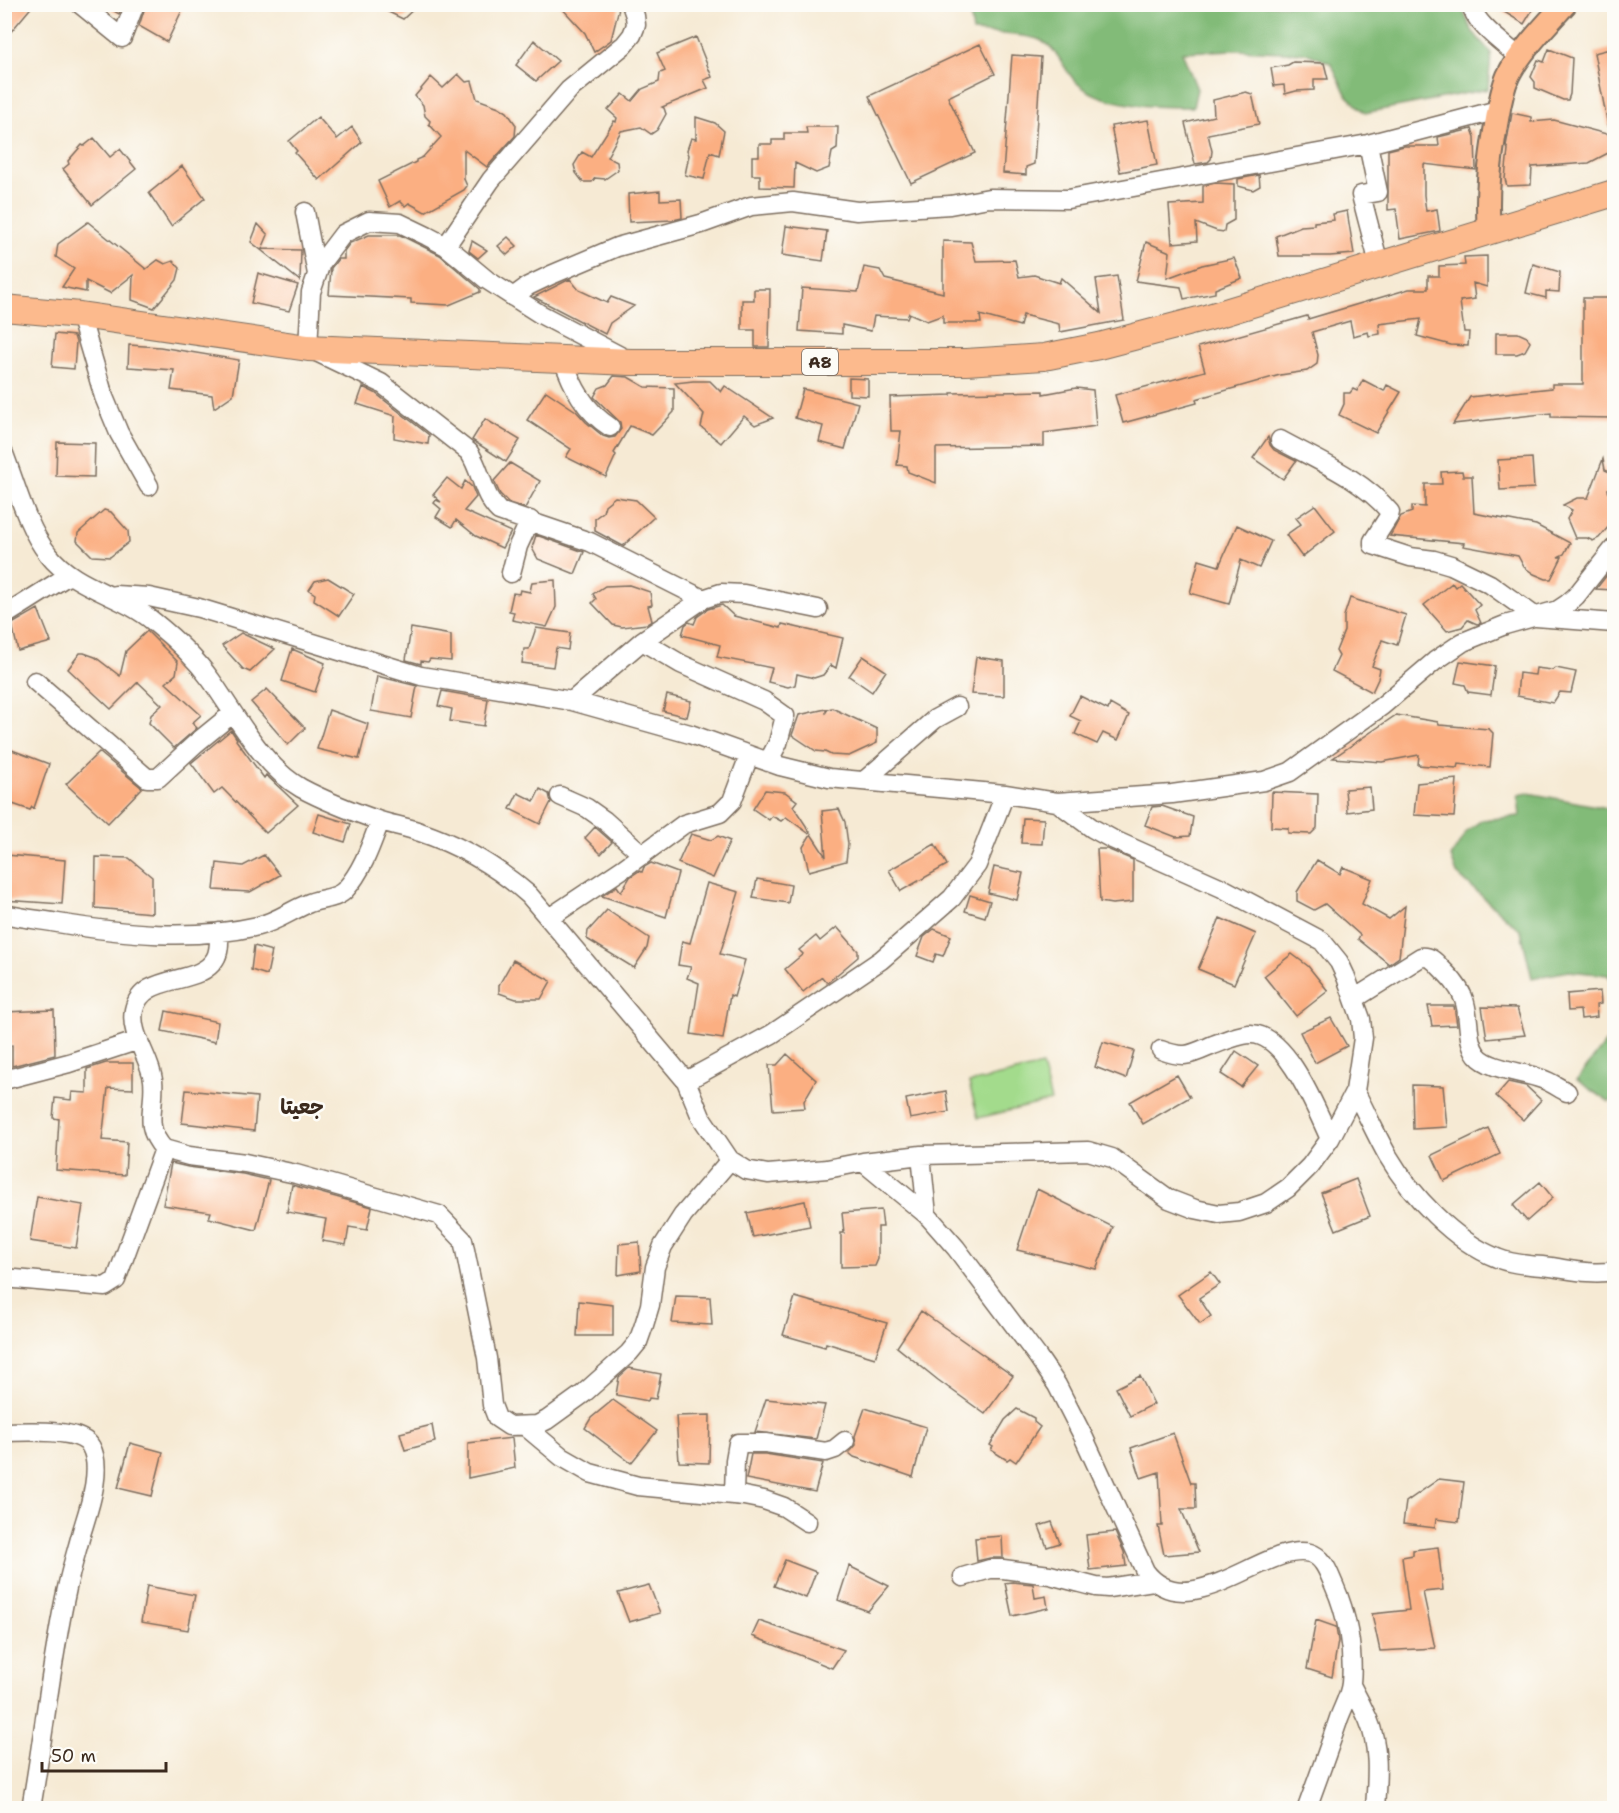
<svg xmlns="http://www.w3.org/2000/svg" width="1619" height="1813" font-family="'Shantell Sans','Playpen Sans Arabic',sans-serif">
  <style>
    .green { fill: #a3db8c; stroke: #6f8255; stroke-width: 1.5 }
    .forest { fill: #82bb78; stroke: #5e724b; stroke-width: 1.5 }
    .building { fill: #fbaf82 }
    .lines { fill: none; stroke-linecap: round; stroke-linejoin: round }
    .minor-casing { stroke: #7c6d5e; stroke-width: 21 }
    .major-casing { stroke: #7c6d5e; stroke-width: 26 }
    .highway-casing { stroke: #7c6d5e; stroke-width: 28 }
    .minor { stroke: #fff; stroke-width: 18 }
    .major { stroke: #fcba8d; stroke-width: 22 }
    .highway { stroke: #fcba8d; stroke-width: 26 }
    .labels { text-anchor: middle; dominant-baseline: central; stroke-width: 5; stroke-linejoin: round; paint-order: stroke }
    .shield { fill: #fdfcf7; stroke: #75695f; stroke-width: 1.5 }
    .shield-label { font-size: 16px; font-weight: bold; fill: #3b2a1e }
    .quarter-label { font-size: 21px; font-weight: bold; fill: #3b2a1e; stroke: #fdfcf7 }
  </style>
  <rect width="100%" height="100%" fill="#fdfcf7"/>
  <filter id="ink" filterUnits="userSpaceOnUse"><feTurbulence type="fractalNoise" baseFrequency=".0167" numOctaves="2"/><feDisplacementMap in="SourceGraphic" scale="12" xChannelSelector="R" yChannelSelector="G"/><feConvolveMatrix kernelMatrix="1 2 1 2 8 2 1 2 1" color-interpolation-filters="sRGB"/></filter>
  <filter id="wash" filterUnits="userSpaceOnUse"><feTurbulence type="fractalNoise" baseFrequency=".008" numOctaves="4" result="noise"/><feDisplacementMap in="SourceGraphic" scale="24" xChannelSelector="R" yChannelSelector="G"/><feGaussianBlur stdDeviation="1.35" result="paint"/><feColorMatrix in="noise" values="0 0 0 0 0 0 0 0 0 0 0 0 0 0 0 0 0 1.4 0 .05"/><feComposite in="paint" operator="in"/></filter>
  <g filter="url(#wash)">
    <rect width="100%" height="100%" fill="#f6ead4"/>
    <path class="green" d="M1042 1066 1051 1101 978 1118 969 1083Z"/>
    <path class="forest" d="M969 5H1460L1473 32 1491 53 1488 89 1365 113 1347 96 1331 63 1306 53 1235 50 1182 52 1197 89 1193 107C1159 107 1104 108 1077 83 1063 70 1060 51 1042 41 1029 34 989 33 973 32Z
      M1528 793 1607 808 1614 813V985L1608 975 1569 971 1532 978 1521 931 1457 874 1451 857 1467 831 1482 820 1520 816 1518 795Z
      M1614 1032V1100L1609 1102 1577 1080Z"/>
    <g id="blocks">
      <path class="building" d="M4 4H34L4 40Z
        M102 4H123L119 14Z
        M146 4H185L167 42 139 26Z
        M372 4H419L403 19Z
        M558 4H620L611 40 594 52 585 33Z
        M1491 4H1536L1524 24Z
        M696 37 712 77 704 80 708 88 662 107 664 108 666 114 657 130 651 134 641 127 621 131 607 157 617 162 618 170 605 179 595 178 592 182H583L576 173 574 165 582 152 591 157 614 121 616 122 617 118 608 110 623 94 632 101 642 89 659 82 660 73 665 71 657 53Z
        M534 40 558 61 536 81 516 65Z
        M980 44 995 74 948 97 975 153 911 183 869 96Z
        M1614 48V126H1608L1594 53Z
        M1549 49 1572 58 1570 94 1568 100H1563L1535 88V82L1531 77 1538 60 1544 62Z
        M1012 55 1041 57 1034 164 1026 167V175L1003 173Z
        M1293 62 1324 63 1328 79H1314V90L1296 91 1285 94 1284 85 1274 86 1271 68 1288 65Z
        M458 74 466 82 472 81 477 99 499 107 507 112 516 125 515 136 487 167 464 150V179L467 186 464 190 425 212 409 203 405 206 400 201 390 207 378 181 416 162V160L423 157 441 137 429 124 430 121 425 116 423 105 415 96 431 77 443 88Z
        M1246 92 1252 94 1259 124 1208 134 1212 151 1211 159 1208 162 1195 164 1185 123 1214 116 1213 100Z
        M1512 113 1531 117V122L1554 120 1614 136V150L1589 163 1532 167 1531 185 1507 186 1505 179 1508 149 1506 146Z
        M318 117 337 139 352 127 362 142 319 180 295 153 297 151 289 141Z
        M696 117 715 123 724 131 719 155 710 152 704 179 685 175 689 155 687 150 691 138 696 139Z
        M1148 120 1157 165 1120 172 1111 126Z
        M806 127H838L837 149 832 152 829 168 816 173 795 163 794 188 760 187V175H752V156H759V144H772V140H784V133H807Z
        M1472 129 1475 137 1476 170 1424 164V195L1426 211 1437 209 1440 231 1400 239 1396 209 1388 210V150L1404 146H1439L1438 137Z
        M94 138 110 157 120 149 136 169 92 205 63 169 69 164 68 161 82 145 84 146Z
        M182 166 205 198 171 226 149 193Z
        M1259 175 1260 186 1253 190 1238 186V179Z
        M1215 183 1234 184V220L1225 225 1224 232 1217 231 1196 223 1197 241 1172 243 1169 205 1203 203V186Z
        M660 191V200L681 199 682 218 673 220 629 222 628 194Z
        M1347 211 1354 254 1330 256H1279L1276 236 1301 226 1314 225V222L1334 220 1333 214Z
        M88 222 146 269 158 260 165 264 173 261 180 268 177 280 154 308 132 300 133 275 110 293 86 281V292L62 287 74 269 56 257 58 244Z
        M258 224 268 235 262 249 301 250 300 281 251 242Z
        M786 226 827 231 823 261 782 255Z
        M369 235H400L440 255 480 289V292L449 305 411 303V299L329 295 331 268 338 259H344V251L350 243Z
        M508 237 517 246 507 255 498 246Z
        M472 241 487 250 478 258 469 251Z
        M943 241 971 242 976 261 1015 260 1019 277 1034 275 1059 283 1061 278 1101 313 1096 279 1117 276 1124 320 1060 332 1059 324 1023 315 1020 326 980 315 981 323H943V315L927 321 909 313 907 318 874 316 871 331 842 325V334L799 331 802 288 858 292 864 267 880 270 885 279 943 293Z
        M1146 242 1170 252 1167 278 1202 265 1234 258 1242 278 1215 289V293L1184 299 1181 287 1136 281Z
        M1487 256V287L1473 283 1475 299 1460 301 1464 332H1469L1468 346 1451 345 1417 336 1421 319 1379 324 1380 334 1369 336 1368 332 1353 336 1350 321 1312 332 1318 355 1317 364 1307 371 1280 375 1196 399 1197 403 1123 423 1115 395 1205 371 1198 347 1307 316 1308 319 1409 289H1428V276H1439V266L1465 265 1464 257Z
        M1533 264 1560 272 1559 292 1546 291V298L1526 293Z
        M258 273 298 285 289 311 251 303Z
        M570 279 579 290 607 303 611 297 634 306 610 323 605 334 534 297Z
        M754 289H770L769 347H755V330H742V300H754Z
        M1583 298H1614V418L1551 417V413L1453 424 1470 397 1552 388V384H1583Z
        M1496 333H1518L1527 337 1530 342 1525 351 1517 354H1496Z
        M55 334 74 336 76 342 74 369 52 367Z
        M129 345 160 347 239 360 233 395 214 408 212 395 171 390 174 370 128 367Z
        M614 376 628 377 645 387 674 388V412L652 435 630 426 614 453 616 455 606 477 566 457 571 449 527 420 546 391 576 411 586 422 603 436 609 438 615 437 621 429 620 422 594 397 599 388 607 385Z
        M849 378 868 379V396L849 395Z
        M1363 380 1384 391 1387 385 1401 392 1376 433 1339 415 1344 404V393H1350L1353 389 1357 391Z
        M693 381H710L721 392 725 386 773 418 755 425 744 416 721 443 701 427 704 414 675 383Z
        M363 387 375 393 429 435 428 444 394 438 395 416 357 404Z
        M1076 388 1093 390 1096 426 1044 433V446L936 448V483L908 472 907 466 897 465 901 431H891L890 397 951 395V393L1043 391V394Z
        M803 389 858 403 845 449 819 442 823 426 795 418Z
        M485 419 520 440 506 462 472 440Z
        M1268 437 1270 445 1274 450 1296 461 1283 479 1253 458Z
        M57 442 95 443 94 477 56 476Z
        M1532 458 1534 488 1500 490 1498 460Z
        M1603 459 1605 470 1614 474V491L1608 489 1613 518 1609 526 1599 538 1593 541 1587 538H1575L1567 519 1572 510 1563 505 1577 498H1588Z
        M510 463 540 481 525 508 509 503 500 494 494 481Z
        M1462 471 1463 476H1472L1474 513 1536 525 1570 543 1564 554 1558 557H1562L1551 579H1546L1534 574 1524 567 1518 556 1463 546 1464 543 1390 536 1401 516 1412 512V506L1425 507V484H1442L1441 472Z
        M447 478 461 489 465 481 472 487 476 497 464 511 511 532 502 548 476 536 456 520 452 527 436 517 441 509 434 503 436 500 441 502 433 495Z
        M615 497 636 500 654 517 623 546 595 531V518L603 512 605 505Z
        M1315 505 1335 531 1302 557 1286 535 1301 524 1296 518Z
        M104 510 111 512 128 531 129 542 110 557 92 556 77 541 78 533Z
        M1237 525 1271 541 1259 568 1241 560 1229 604 1190 593 1199 560 1219 566Z
        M536 535 584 552 575 574 538 559 532 548Z
        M1614 566V590L1596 589Z
        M328 578 354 594 339 616 314 600 315 594 309 590 315 581Z
        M555 580 556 607 547 627 512 620 514 612 509 611 513 593 519 594 520 590 530 592 532 582Z
        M1452 583 1455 587 1460 583 1480 605 1475 610 1481 623 1477 624 1468 620 1462 627 1447 631 1424 605Z
        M629 585 650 592 652 605 648 606 652 621 647 624 622 627 613 625 592 603 596 599 593 594 605 586Z
        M1350 598 1406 615 1397 645 1382 640 1372 666 1380 669 1378 679 1372 692 1332 671 1339 656 1336 651 1344 631V616Z
        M722 605 734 616 781 628 782 624 843 638 836 668 831 665 823 675 814 678 797 674 795 685 788 687 768 682 772 668 717 657 720 645 682 635 685 625 689 622 694 624 697 617 708 609Z
        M38 609 51 642 18 651 12 624Z
        M411 628 451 635V661L430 659 428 662 421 661V664L406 660Z
        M536 628 570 633 568 650 556 648 553 667 522 663 524 649H529Z
        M147 631 178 662 176 674 166 683 201 715 192 723 197 728 174 748 149 723 151 715 162 705 138 682 111 709 68 669 80 653H84L95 657 120 676 126 651Z
        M241 633 275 649 250 672 243 669 222 646Z
        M292 649 325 663 315 692 282 681Z
        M863 656 886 671 872 692 849 676Z
        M976 657 1004 661V696L971 694Z
        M1460 661 1495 666 1491 695 1468 692 1465 685 1455 683Z
        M1536 668 1552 670 1556 668 1576 672 1571 693 1560 692 1553 703 1517 696 1519 673 1535 675Z
        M377 676 417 686 411 718 371 711Z
        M267 689 305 728 288 745 251 702Z
        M442 691 488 699 484 726 450 721 452 709 438 706Z
        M667 695 691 701 687 717 663 711Z
        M1080 696 1108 710 1110 704 1129 715 1118 740 1103 733 1097 744 1075 734 1081 721 1070 716Z
        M832 708 877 729V743L849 756 831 755 825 752 816 751 792 735 799 715 826 709V712L828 709Z
        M329 710 368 724 359 759 317 749Z
        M1396 715 1438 722 1439 725 1489 729 1493 733 1490 767 1458 764 1457 768 1418 765 1419 755 1382 762 1333 758Z
        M231 730 237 739 236 740 264 778 266 775 298 805 266 833 222 788 214 794 191 763Z
        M4 747 49 764 34 808 32 807 30 810 4 801Z
        M99 752 142 788 108 823 66 784Z
        M1457 779 1454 817 1414 815 1417 783Z
        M1370 787 1372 809 1347 812 1345 789Z
        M540 789 549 794 551 802 540 824 510 809 518 793 534 801Z
        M765 790 785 792 797 801 793 806 810 832 808 833 786 817 781 821 772 816 769 820 753 809Z
        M1272 792 1318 794 1317 828 1311 834 1288 833V828L1271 827Z
        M1162 806 1193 817 1190 836 1176 837 1145 825 1152 807Z
        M839 809 845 822 848 844 846 861 809 871 803 847 811 834 826 857 822 811Z
        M319 814 351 824 345 842 313 832Z
        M1023 818 1044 819 1042 844 1021 843Z
        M595 827 612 842 601 854 585 838Z
        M691 834 711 840 718 836 730 841 713 878 678 863Z
        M935 844 947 865 901 891 889 870Z
        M1097 849H1107L1133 860V902L1112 904 1100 902Z
        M6 855 65 860 62 904 4 900Z
        M264 855 280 875 250 892 214 890 217 863 243 866Z
        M96 857 129 858 152 877V913L95 908Z
        M1317 860 1340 874 1343 867 1372 879 1362 904 1389 919 1405 906 1399 957 1389 964 1358 939 1360 935 1325 904 1314 910 1297 901V892Z
        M651 863 678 873 666 917 602 896 617 886 621 892 630 877 639 871 642 872 644 867Z
        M994 867 1023 873 1017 900 988 893Z
        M757 879 791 885 788 903 753 898Z
        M707 883 739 892 720 954 745 960 734 997 730 995 723 1039 691 1034 699 983 687 978 691 967 678 965 682 941 690 943Z
        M970 895 990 901 985 917 965 911Z
        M607 910 649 938 647 948 634 968 587 939 588 931Z
        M1220 918 1256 934 1234 984 1198 969Z
        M837 927 858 951V957L827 983 822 977 803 992 785 969 803 954 799 950 816 936 820 941Z
        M934 929 951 936 943 956 936 954 933 962 917 956 924 937Z
        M254 946 272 951 267 975 251 970Z
        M1292 954 1308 966 1328 991 1296 1016 1264 976Z
        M513 960 551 981 541 999H516L499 993V985Z
        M1600 991 1601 1004 1596 1005 1597 1017 1581 1019 1580 1010 1568 1011 1567 994Z
        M1428 1006H1454L1457 1025 1432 1026Z
        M1482 1007 1517 1008 1525 1035 1487 1039Z
        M54 1010 55 1055 12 1066V1045L4 1046V1012Z
        M166 1011 218 1022 215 1042 162 1031Z
        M1331 1018 1347 1046 1315 1063 1300 1032Z
        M1103 1042 1134 1051 1126 1079 1095 1067Z
        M1236 1051 1258 1066 1241 1087 1221 1074Z
        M787 1054 816 1080 804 1101 805 1108 773 1110 769 1065H777Z
        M106 1063H133V1089L108 1088 102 1140 127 1142 125 1175 56 1170 59 1119 53 1118 55 1098 71 1100 72 1092 87 1093V1069Z
        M1177 1075 1190 1097 1143 1124 1130 1102Z
        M1508 1082 1526 1086 1541 1100 1523 1120 1496 1096Z
        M1412 1085 1443 1086 1447 1127 1413 1129Z
        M186 1090 257 1097 254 1131 182 1123Z
        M946 1091 949 1112 910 1119 906 1099Z
        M1488 1128 1500 1154 1444 1181 1432 1155Z
        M171 1163 188 1167 243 1174 269 1180 256 1230 209 1218 211 1212 163 1205Z
        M1356 1179 1370 1216 1336 1230 1321 1193Z
        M1540 1182 1553 1198 1527 1221 1513 1205Z
        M292 1185 372 1207 367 1230 349 1227 346 1245 322 1241 326 1219 287 1212Z
        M1037 1189 1113 1227 1096 1269 1017 1250Z
        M37 1197 83 1205 76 1248 30 1241Z
        M805 1201 810 1226 753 1237 747 1213Z
        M881 1210 883 1227H878V1259L875 1266 841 1267V1233H844L842 1213Z
        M639 1242 641 1271 618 1275 619 1244Z
        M1211 1272 1220 1284 1199 1298 1211 1316 1200 1324 1178 1295Z
        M676 1296 710 1297 712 1325 672 1323Z
        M795 1297 887 1323 875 1358 826 1343 825 1347 783 1335Z
        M579 1301 613 1305V1336H577Z
        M921 1311 1013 1376 985 1414 938 1380 897 1347Z
        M629 1368 661 1374 656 1399 649 1398 648 1401 616 1395 619 1377Z
        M1140 1376 1154 1404 1130 1416 1116 1388Z
        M766 1399 825 1405 816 1439 755 1432Z
        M613 1400 657 1431 631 1463 585 1428 591 1418Z
        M865 1408 926 1427 913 1477 854 1457 849 1453 856 1445 855 1436Z
        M1017 1409 1034 1418V1422L1040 1427 1016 1462 1010 1458 1007 1460 991 1450 993 1447 990 1445 1005 1420Z
        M710 1415 709 1463 679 1462 676 1416Z
        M432 1425 435 1442 405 1450 400 1433Z
        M1173 1433 1191 1483H1195L1196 1509H1181L1199 1552 1164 1555 1158 1526H1162L1159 1472 1141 1478 1131 1448Z
        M512 1438 515 1468 468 1478V1443Z
        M130 1443 163 1452 152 1496 118 1488Z
        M751 1454H765L823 1463 815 1492 746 1479Z
        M1439 1479 1464 1482 1459 1522 1436 1519 1435 1528 1403 1524 1406 1502Z
        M1052 1522 1060 1543 1047 1547 1039 1526Z
        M1115 1532 1124 1552 1126 1566 1090 1570 1086 1535Z
        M1002 1536 1003 1558H990L977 1561 975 1538Z
        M1438 1547 1443 1590 1423 1592 1435 1648 1380 1651 1372 1614 1409 1610 1402 1557 1413 1555V1550Z
        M785 1560 816 1572 806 1598 774 1586Z
        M849 1566 889 1586 868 1611 838 1600Z
        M1012 1582 1033 1584 1035 1598 1046 1596 1048 1608 1012 1616 1005 1583Z
        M649 1585 660 1613 629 1622 618 1593Z
        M147 1586 195 1595 188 1630 141 1622Z
        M1316 1620 1336 1627 1338 1641 1332 1677 1307 1669Z
        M759 1621 844 1650 832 1668 752 1636Z"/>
    </g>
  </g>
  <g filter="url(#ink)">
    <use href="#blocks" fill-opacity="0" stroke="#7c6d5e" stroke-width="1.5"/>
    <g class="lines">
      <defs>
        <path id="minor" d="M80 4 122 38 135 4
          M1471 4C1474 24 1506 45 1520 58
          M1368 144 1378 192 1361 195 1379 264
          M305 212 317 274
          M446 246 491 180 569 90 624 45 632 35 636 25 635 16 631 4
          M513 297 528 286 551 275 617 247 701 224 751 206 793 202 857 211 950 205 989 198 1068 199 1368 144 1498 110
          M80 315 104 397 119 433 149 486
          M563 359C572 386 585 411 610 427
          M626 359 540 314 487 280 446 246 427 236 400 223 369 221 343 234 321 263 311 292 308 348 381 383 469 452C482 471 482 495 499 511L590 542 703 599
          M1280 440C1318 461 1361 478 1390 512L1389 516 1373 541V545L1410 557 1434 560 1451 565 1490 584 1536 617 1614 623
          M4 454C16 485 27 528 48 554 75 589 121 594 154 622 174 638 196 659 211 680 236 715 262 766 301 788 325 801 354 812 380 821 393 825 407 827 420 832 462 846 496 866 529 895L686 1081 701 1117 730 1160 746 1170 768 1174 827 1169 863 1162 921 1155 1088 1151 1112 1158 1169 1199 1195 1209 1219 1214 1239 1212 1266 1203 1288 1188 1310 1166 1330 1139 1355 1091 1363 1038 1361 1019 1346 977 1339 962 1322 941 1222 888 1112 839 1092 828 1057 802
          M511 573 518 546 530 520
          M115 595 149 597 199 608 421 676 572 701 690 734 780 766 829 778 1005 794 1057 802 1172 794 1264 781 1290 772 1382 706 1435 661 1463 642 1505 625 1558 610 1567 604 1576 596 1614 548
          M4 616 69 575
          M642 641 681 664 764 701 785 716 778 743 768 762
          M35 681 147 778H158L195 744 233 713
          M572 701 642 641 703 599 721 593 744 594 818 609
          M864 781 935 719 957 707
          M560 796 587 808 604 820 643 855
          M4 914C22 918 40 920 58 923 124 934 192 941 258 926 276 922 290 911 307 904 319 898 336 900 345 890 363 870 371 845 380 821
          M549 918 624 868 684 824 720 813 732 801 749 756
          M1354 999 1421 957C1430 956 1435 961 1440 967 1449 976 1458 985 1463 997 1471 1015 1465 1039 1477 1055 1489 1070 1525 1072 1542 1079 1551 1082 1559 1088 1567 1092
          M1161 1050C1185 1059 1190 1055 1213 1045 1224 1041 1237 1035 1249 1034 1286 1031 1317 1111 1330 1139
          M4 1080 69 1063 139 1040
          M686 1081 772 1034 881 960 952 898 977 865 1005 794
          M1355 1091C1366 1112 1376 1135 1388 1156 1411 1195 1454 1241 1497 1258 1513 1265 1533 1265 1551 1267 1572 1270 1593 1275 1614 1271
          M164 1149 189 1156 245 1163 296 1174 439 1215 463 1240 487 1358 492 1405 497 1418 509 1426 537 1425 547 1420 583 1394 629 1353 638 1342 644 1325 650 1305 655 1267 663 1246 683 1215 730 1160
          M921 1155 927 1215
          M863 1162 927 1215 956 1248 1038 1357 1057 1385 1084 1438 1145 1571C1188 1629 1267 1541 1310 1553 1324 1557 1329 1574 1334 1585 1347 1614 1354 1651 1351 1683 1350 1695 1343 1707 1339 1718 1329 1748 1318 1778 1307 1808
          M4 1278 105 1287 116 1280 164 1149C142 1125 156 1108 153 1080 150 1057 129 1034 134 1010 142 972 199 987 215 959 220 951 219 941 219 932
          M525 1426 562 1457 590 1473 638 1486 744 1496 764 1500 784 1507 807 1522
          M4 1432C24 1432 81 1427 91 1447 103 1469 89 1508 82 1531 77 1550 71 1569 67 1588 51 1661 44 1735 31 1808
          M734 1495 735 1460 738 1443H766L826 1452 835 1449 845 1441
          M963 1577 990 1569H1003L1050 1575 1096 1587 1108 1588 1153 1581
          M1351 1685C1357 1696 1363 1708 1368 1719 1380 1747 1377 1779 1375 1808"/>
        <path id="major" d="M1489 230C1486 194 1490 161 1496 125 1499 108 1501 92 1508 76 1519 53 1547 24 1565 4"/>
        <path id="highway" d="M4 308 80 315 308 348 631 362H966L1044 357 1099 346 1206 318 1614 193"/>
      </defs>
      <use href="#minor" class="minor-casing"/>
      <use href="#major" class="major-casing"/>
      <use href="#highway" class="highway-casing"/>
      <use href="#minor" class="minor"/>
      <use href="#major" class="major"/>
      <use href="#highway" class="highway"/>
    </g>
  </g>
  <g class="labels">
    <rect class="shield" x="802" y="349" width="36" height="26" rx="4.5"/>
    <g class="shield-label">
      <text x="820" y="362">A8</text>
    </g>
    <g class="quarter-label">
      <text x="302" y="1107">جعيتا</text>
    </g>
  </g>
  <rect width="1619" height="1813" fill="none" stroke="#fdfcf7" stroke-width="24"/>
  <path d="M42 1762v9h124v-9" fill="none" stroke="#3b2a1e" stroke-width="3"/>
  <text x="51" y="1762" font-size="18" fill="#3b2a1e" stroke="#fdfcf7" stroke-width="4.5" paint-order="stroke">50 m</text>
</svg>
